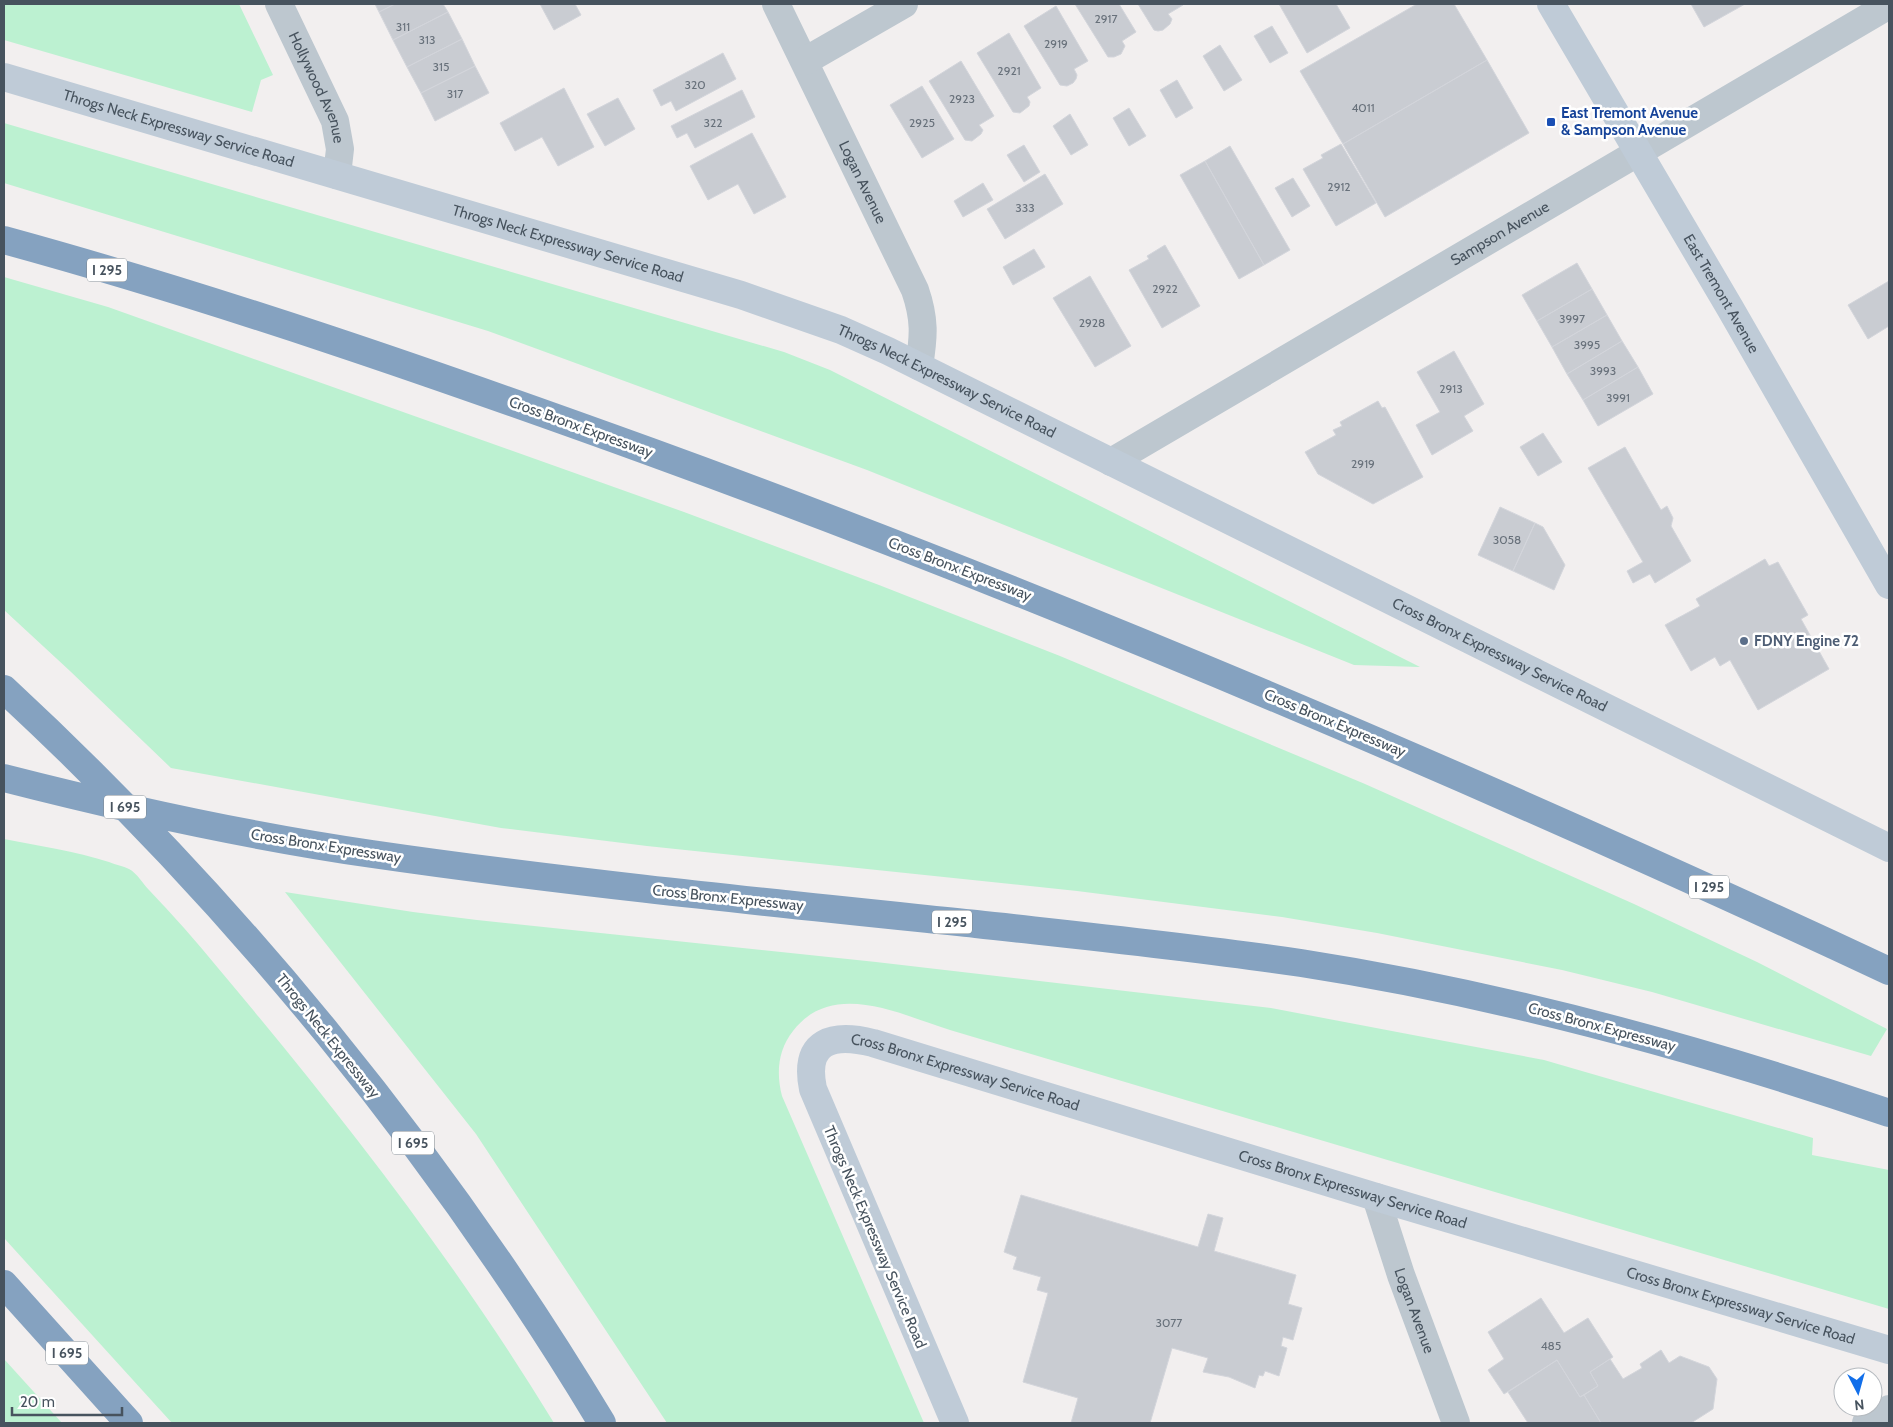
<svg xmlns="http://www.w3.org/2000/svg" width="1893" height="1427" font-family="Cabin,sans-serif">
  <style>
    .green { fill: #bcf1d1 }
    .building { fill: #c9ccd2; stroke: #d3d5db }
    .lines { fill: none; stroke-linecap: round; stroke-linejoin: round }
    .street { stroke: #bdc7cf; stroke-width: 28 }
    .secondary { stroke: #bfcbd7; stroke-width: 28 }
    .highway { stroke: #85a2c0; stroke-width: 28 }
    .transit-dot { fill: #1a4fb4; stroke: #fff; stroke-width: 2 }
    .service-dot { fill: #5c6f8a; stroke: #fff; stroke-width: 2 }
    .labels { text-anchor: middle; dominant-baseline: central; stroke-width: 5; stroke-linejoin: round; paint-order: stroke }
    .number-label { font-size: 12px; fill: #68717b }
    .shield { fill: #fff; stroke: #7e878e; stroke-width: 1 }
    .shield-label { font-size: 14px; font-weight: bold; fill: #47535e }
    .street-label { font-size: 15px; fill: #47535e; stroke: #fff }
    .transit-label { font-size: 15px; font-weight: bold; fill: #164399; stroke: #fff; text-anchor: start }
    .service-label { font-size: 15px; font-weight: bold; fill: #4e5e75; stroke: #fff; text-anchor: start }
  </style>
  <rect width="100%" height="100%" fill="#f2efef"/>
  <path class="green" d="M4 4H239L273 75 261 80 252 112 4 40Z
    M4 123 784 352 830 370 1420 667 1354 665 867 470 488 331 4 183Z
    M4 277 108 307 684 512 879 585 1060 656 1365 784 1634 904 1757 962 1887 1029 1871 1056 1652 992 1562 970 1377 933 1282 917 1077 891 647 846 501 828 171 768 70 671 4 610Z
    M4 839C39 846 75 851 109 862 116 865 123 866 129 869 137 873 143 884 149 890 173 915 196 941 218 968 340 1113 456 1262 554 1423H172L4 1238Z
    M285 892 413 912 477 920 876 962 1271 1008 1544 1060 1813 1138 1812 1155 1889 1170V1309L950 1030C901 1015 833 979 793 1031 778 1050 776 1073 782 1096L924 1423H667L476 1134Z
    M4 1359 62 1423H4Z"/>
  <path class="building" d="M375 4H395L379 12Z
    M395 4H443L448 12 393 40 379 12Z
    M540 4H575L581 15 554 30Z
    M1075 4H1119L1136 32 1122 41 1125 46 1121 54 1114 57H1108Z
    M1138 4H1182L1183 5 1168 14 1172 19 1170 24 1163 30 1158 31 1154 30Z
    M1279 4H1336L1350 28 1307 53Z
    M1417 4H1454L1487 60 1343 144 1300 71Z
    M1691 4H1745L1704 27Z
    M1056 6 1088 61 1074 69 1077 75 1076 79 1073 83 1067 86 1060 85 1024 26Z
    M448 12 462 39 407 67 393 40Z
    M1272 26 1288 53 1270 63 1254 36Z
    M1009 33 1041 88 1027 97 1030 102 1029 106 1020 113 1013 112 977 53Z
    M462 39 475 66 421 93 407 67Z
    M1220 45 1242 80 1224 91 1203 56Z
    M723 53 736 79 676 111 671 101 661 106 653 90Z
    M1487 60 1529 133 1385 217 1343 144Z
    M961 61 994 116 979 125 983 130 981 134 972 141 965 140 929 81Z
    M475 66 489 93 435 121 421 93Z
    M1177 80 1193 108 1176 118 1160 90Z
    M922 86 954 139 922 158 890 105Z
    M564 88 594 147 558 166 542 137 515 151 500 123Z
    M742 90 755 117 695 148 687 133 677 138 671 126Z
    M618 98 635 129 605 146 587 114Z
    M1129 108 1146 136 1129 146 1113 118Z
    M1070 114 1088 145 1071 155 1053 126Z
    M752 133 786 197 754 214 738 184 708 200 690 166Z
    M1341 144 1376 203 1336 226 1303 169 1323 158 1321 155Z
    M1024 145 1040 172 1024 182 1007 155Z
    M1230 146 1290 250 1264 265 1205 161Z
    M1205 161 1264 265 1239 279 1180 175Z
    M1045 174 1063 204 1005 239 987 209Z
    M1293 178 1310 206 1292 217 1275 188Z
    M983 183 993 200 963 217 954 201Z
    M1165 245 1200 306 1162 328 1129 270 1149 259 1147 256Z
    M1034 249 1045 267 1013 285 1003 267Z
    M1577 263 1592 289 1537 321 1522 295Z
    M1090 276 1131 346 1095 367 1053 298Z
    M1889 281V326L1868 339 1848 305Z
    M1592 289 1607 315 1552 347 1537 321Z
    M1607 315 1622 341 1567 374 1552 347Z
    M1622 341 1638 367 1583 400 1567 374Z
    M1454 351 1484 404 1464 416 1473 431 1432 455 1416 425 1440 412 1417 372Z
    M1638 367 1653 394 1598 426 1583 400Z
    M1378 401 1382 408 1385 407 1423 477 1373 504 1318 474 1305 452 1336 435 1333 430 1342 426 1340 422Z
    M1543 433 1562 462 1538 476 1520 447Z
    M1625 447 1661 510 1667 506 1673 518 1671 526 1691 561 1655 583 1650 574 1633 583 1627 571 1643 562 1588 468Z
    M1500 507 1535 523 1513 571 1478 555Z
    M1535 523 1543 527 1565 565 1554 590 1513 571Z
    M1765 559 1769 566 1778 562 1808 615 1801 619 1829 669 1758 710 1730 660 1720 666 1715 657 1691 671 1665 625 1700 606 1696 599Z
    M1021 1195 1198 1247 1208 1214 1223 1218 1214 1251 1296 1275 1288 1304 1302 1308 1293 1340 1283 1337 1281 1346 1287 1348 1279 1376 1265 1371 1263 1376 1259 1375 1255 1388 1229 1377 1203 1372 1208 1358 1172 1348 1150 1423H1071L1078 1398 1023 1382 1048 1293 1037 1290 1041 1277 1013 1269 1017 1257 1004 1252Z
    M1541 1298 1564 1333 1588 1318 1613 1357 1590 1372 1598 1386 1580 1397 1557 1360 1504 1394 1488 1370 1504 1359 1488 1332Z
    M1661 1350 1669 1363 1680 1356 1709 1367 1717 1379 1713 1409 1691 1423H1601L1584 1395 1598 1386 1590 1372 1610 1359 1623 1379 1642 1368 1640 1364Z
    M1557 1360 1580 1397 1584 1395 1601 1423H1528L1508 1392Z"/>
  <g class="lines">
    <g class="street">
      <path id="s1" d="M279 4 335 121 340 149 337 175"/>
      <path id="s2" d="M776 4 915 290C925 319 924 336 919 366"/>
      <path d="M805 61 904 4"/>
      <path id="s3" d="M1111 462 1889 5"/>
      <path id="s4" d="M1376 1197 1401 1275 1456 1423"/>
      <path d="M1866 1423 1889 1409"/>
    </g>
    <g class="secondary">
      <path id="s5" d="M1551 4 1730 308 1889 585"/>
      <path id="s6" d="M4 77 741 295 841 330 888 351 1889 848"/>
      <path id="s7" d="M955 1423 813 1089C803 1040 833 1033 873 1043L1376 1197 1889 1350"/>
    </g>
    <path class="highway" d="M4 240C223 300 438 375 651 452 1072 605 1483 782 1889 971
      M4 689C236 904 439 1152 602 1423
      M4 778C125 809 248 836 372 854 572 883 774 903 976 924 1084 936 1193 947 1301 963 1501 994 1698 1048 1889 1113
      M4 1284 129 1423"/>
  </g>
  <rect class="transit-dot" x="1546" y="117" width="10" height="10" rx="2.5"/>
  <circle class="service-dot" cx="1744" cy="641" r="5"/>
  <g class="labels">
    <g class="number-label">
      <text x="1106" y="18">2917</text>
      <text x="403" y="26">311</text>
      <text x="427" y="39">313</text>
      <text x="1056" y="43">2919</text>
      <text x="441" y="66">315</text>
      <text x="1009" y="70">2921</text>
      <text x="695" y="84">320</text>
      <text x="455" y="93">317</text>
      <text x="962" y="98">2923</text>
      <text x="1363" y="107">4011</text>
      <text x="713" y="122">322</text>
      <text x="922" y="122">2925</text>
      <text x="1339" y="186">2912</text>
      <text x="1025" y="207">333</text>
      <text x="1165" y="288">2922</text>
      <text x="1572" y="318">3997</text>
      <text x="1092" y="322">2928</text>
      <text x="1587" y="344">3995</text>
      <text x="1603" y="370">3993</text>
      <text x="1451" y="388">2913</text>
      <text x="1618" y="397">3991</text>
      <text x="1363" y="463">2919</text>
      <text x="1507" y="539">3058</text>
      <text x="1169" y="1322">3077</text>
      <text x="1551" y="1345">485</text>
    </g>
    <g class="shield">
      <rect x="87" y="258.5" width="40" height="23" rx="4"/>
      <rect x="104" y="795.5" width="42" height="23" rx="4"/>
      <rect x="1689" y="875.5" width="40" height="23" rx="4"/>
      <rect x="932" y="910.5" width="40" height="23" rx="4"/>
      <rect x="392" y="1131.5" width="42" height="23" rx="4"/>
      <rect x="46" y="1341.5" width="42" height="23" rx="4"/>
    </g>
    <g class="shield-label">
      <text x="107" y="270">I 295</text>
      <text x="125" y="807">I 695</text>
      <text x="1709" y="887">I 295</text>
      <text x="952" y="922">I 295</text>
      <text x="413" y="1143">I 695</text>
      <text x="67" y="1353">I 695</text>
    </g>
    <g class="street-label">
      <text stroke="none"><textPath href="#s1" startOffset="92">Hollywood Avenue</textPath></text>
      <text stroke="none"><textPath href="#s6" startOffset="182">Throgs Neck Expressway Service Road</textPath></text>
      <text stroke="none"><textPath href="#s2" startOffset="198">Logan Avenue</textPath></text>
      <text stroke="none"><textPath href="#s3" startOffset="451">Sampson Avenue</textPath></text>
      <text stroke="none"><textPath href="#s6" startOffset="588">Throgs Neck Expressway Service Road</textPath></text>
      <text stroke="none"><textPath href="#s5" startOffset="336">East Tremont Avenue</textPath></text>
      <text stroke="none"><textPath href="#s6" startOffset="992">Throgs Neck Expressway Service Road</textPath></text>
      <text transform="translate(581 427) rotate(20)">Cross Bronx Expressway</text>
      <text transform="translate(960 569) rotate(21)">Cross Bronx Expressway</text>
      <text stroke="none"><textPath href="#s6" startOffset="1609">Cross Bronx Expressway Service Road</textPath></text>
      <text transform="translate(1335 723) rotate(23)">Cross Bronx Expressway</text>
      <text transform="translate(326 846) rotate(9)">Cross Bronx Expressway</text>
      <text transform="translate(728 898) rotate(6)">Cross Bronx Expressway</text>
      <text transform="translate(1602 1027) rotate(15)">Cross Bronx Expressway</text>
      <text transform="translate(328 1036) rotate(51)">Throgs Neck Expressway</text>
      <text stroke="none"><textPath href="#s7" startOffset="559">Cross Bronx Expressway Service Road</textPath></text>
      <text stroke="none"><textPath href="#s7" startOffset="964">Cross Bronx Expressway Service Road</textPath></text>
      <text transform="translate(875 1237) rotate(67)">Throgs Neck Expressway Service Road</text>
      <text stroke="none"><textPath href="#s7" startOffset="1369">Cross Bronx Expressway Service Road</textPath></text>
      <text stroke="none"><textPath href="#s4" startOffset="120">Logan Avenue</textPath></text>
    </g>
    <g class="transit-label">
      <text x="1561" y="113">East Tremont Avenue<tspan x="1561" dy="17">&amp; Sampson Avenue</tspan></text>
    </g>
    <g class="service-label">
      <text x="1754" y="641">FDNY Engine 72</text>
    </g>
  </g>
  <rect width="1893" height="1427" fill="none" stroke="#47535e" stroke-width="10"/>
  <g transform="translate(1858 1392) rotate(174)"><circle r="24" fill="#ffffff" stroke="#b5babf"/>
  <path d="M0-4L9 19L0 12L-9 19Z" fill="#126fea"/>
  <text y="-8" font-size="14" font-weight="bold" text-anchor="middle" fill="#47535e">N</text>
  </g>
  <path d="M12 1407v8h110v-8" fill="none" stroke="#47535e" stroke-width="2.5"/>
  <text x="20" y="1407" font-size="15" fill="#47535e" stroke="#ffffff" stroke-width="4" paint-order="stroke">20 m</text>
</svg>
